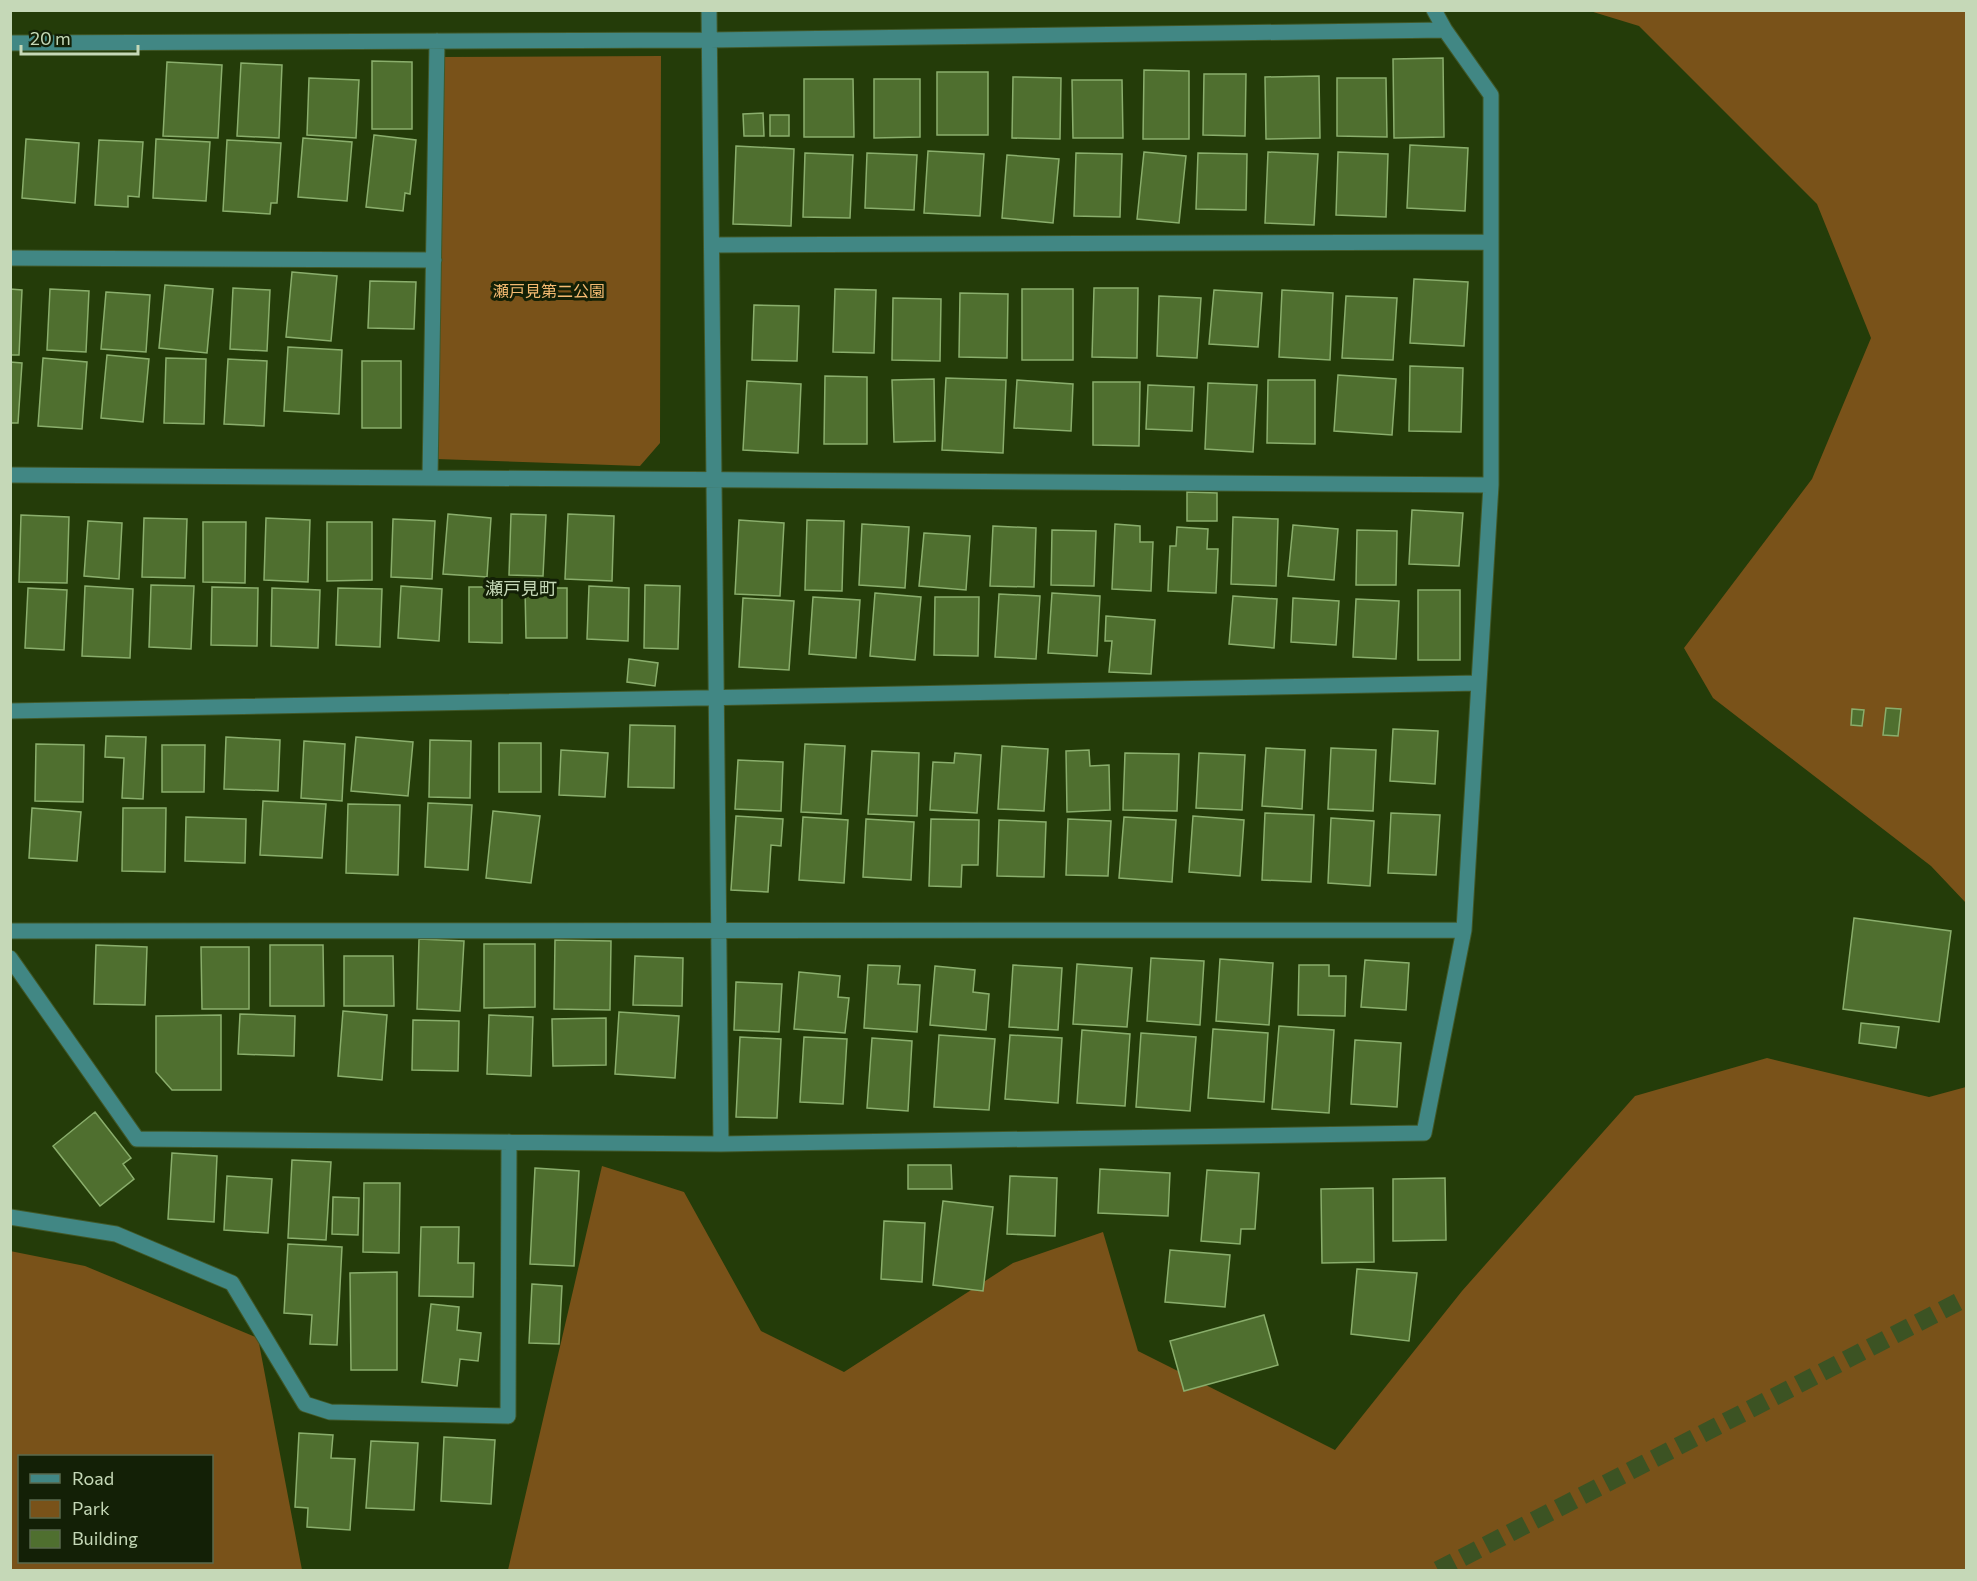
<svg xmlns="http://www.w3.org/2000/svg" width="1977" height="1581" font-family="Commissioner,'Noto Sans JP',sans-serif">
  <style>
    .green { fill: #795219; fill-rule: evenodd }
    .building { fill: #4f6f2f; stroke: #8aae6c; stroke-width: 1.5 }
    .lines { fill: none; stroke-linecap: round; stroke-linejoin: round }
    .highway-tunnel { stroke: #3c5323; stroke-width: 18; stroke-dasharray: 18 9; stroke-linecap: butt }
    .minor-casing { stroke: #415828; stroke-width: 17 }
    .minor { stroke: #418784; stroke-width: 15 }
    .labels { text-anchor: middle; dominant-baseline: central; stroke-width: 6; stroke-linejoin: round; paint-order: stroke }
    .park-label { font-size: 16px; fill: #f5bb72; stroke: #132006 }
    .neighbourhood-label { font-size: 18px; fill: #c5d8b7; stroke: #132006 }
  </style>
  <rect width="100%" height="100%" fill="#243c09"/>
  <path class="green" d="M1590 11H1966V903L1931 866 1713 698 1684 648 1812 479 1871 338 1817 204 1639 26Z
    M661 56 660 443 640 466 436 459 441 57Z
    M1767 1058 1929 1097 1966 1087V1570H508L602 1166 684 1192 761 1331 844 1372 1013 1263 1103 1232 1138 1351 1335 1450 1462 1291 1635 1096Z
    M10 1251 85 1266 258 1338 302 1570H11ZM20 1456H212V1562H20Z"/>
  <path class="building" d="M1443 58 1444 137 1394 138 1393 59Z
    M372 61 412 62V129H372Z
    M167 62 222 65 218 138 163 136Z
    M241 63 282 65 279 138 237 136Z
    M1144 70 1189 71V139H1143Z
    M937 72H988V135H937Z
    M1204 74H1246L1245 136 1203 135Z
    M1319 76 1320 138 1266 139 1265 77Z
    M1013 77 1061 78 1060 139 1012 138Z
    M309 78 359 80 356 138 307 135Z
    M1337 78H1386L1387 137 1337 136Z
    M804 79H853L854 137H804Z
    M874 79H920V137L874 138Z
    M1072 80H1122L1123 138H1073Z
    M763 113 764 136H744L743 114Z
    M770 115H789V136H770Z
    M374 135 416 140 410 194 405 193 403 211 366 207Z
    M303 138 352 142 347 201 298 197Z
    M26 139 79 143 75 203 22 198Z
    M156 139 210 142 206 201 153 198Z
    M99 140 143 142 139 197 128 196V207L95 205Z
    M227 140 281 143 277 203H271L270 214 223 211Z
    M1410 145 1468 148 1465 211 1407 208Z
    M736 146 794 149 791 226 733 224Z
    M928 151 984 154 980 216 924 213Z
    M1144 152 1186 156 1179 223 1137 219Z
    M1268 152 1318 154 1314 225 1265 223Z
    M1338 152 1388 154 1386 217 1336 215Z
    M805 153 853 155 850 218 803 217Z
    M867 153 917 155 914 210 865 208Z
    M1076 153 1122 154 1120 217 1074 216Z
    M1198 153 1247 154 1246 210 1196 209Z
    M1007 155 1059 159 1053 223 1002 218Z
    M292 272 337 276 331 341 286 337Z
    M1414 279 1468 282 1464 346 1410 343Z
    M370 281 416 282 414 329 368 328Z
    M165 285 213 289 207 353 159 348Z
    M233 288 270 290 267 351 230 349Z
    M1094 288H1138L1137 358 1092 357Z
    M10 289 22 290 19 355H10Z
    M50 289 89 291 86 352 47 350Z
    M835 289 876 290 874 353 833 352Z
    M1022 289H1073V360H1022Z
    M1214 290 1262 293 1258 347 1209 344Z
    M1282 290 1333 293 1330 360 1279 357Z
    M106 292 150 295 146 352 101 349Z
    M960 293 1008 294 1007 358 959 357Z
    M1159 296 1201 298 1197 358 1157 356Z
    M1346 296 1397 298 1393 360 1342 358Z
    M893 298 941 299 940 361 892 360Z
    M754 305 799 306 797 361 752 360Z
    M288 347 342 350 339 414 284 411Z
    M107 355 149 359 143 422 101 418Z
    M43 358 87 362 82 429 38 426Z
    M166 358 206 359 204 424 164 423Z
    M228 359 267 361 264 426 224 424Z
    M362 361H401V428H362Z
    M10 362 22 363 18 423H10Z
    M1410 366 1463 368 1461 432 1409 431Z
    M1338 375 1396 379 1392 435 1334 431Z
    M825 376 867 377V444H824Z
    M946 378 1006 380 1003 453 942 450Z
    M934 379 935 441 894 442 892 380Z
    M1017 380 1073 384 1071 431 1014 428Z
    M1268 380H1315V444L1267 443Z
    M747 381 801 384 798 453 743 450Z
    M1093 382H1140L1139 446 1093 445Z
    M1208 383 1257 385 1253 452 1205 449Z
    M1148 385 1194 387 1192 431 1146 429Z
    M1187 492 1217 493V521H1187Z
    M1412 510 1463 513 1459 566 1409 564Z
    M448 514 491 518 487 577 443 574Z
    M511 514 546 515 543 576 509 575Z
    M568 514 614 516 612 581 565 579Z
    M21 515 69 517 67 583 19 582Z
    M1233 517 1278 519 1276 586 1231 584Z
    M144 518 187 519 185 578 142 577Z
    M266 518 310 520 308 582 264 580Z
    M393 519 435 521 432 579 391 577Z
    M739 520 784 523 780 596 735 594Z
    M807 520 844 521 842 591 805 590Z
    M88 521 122 523 119 579 84 576Z
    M203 522H246L245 583 203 582Z
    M327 522H372V580L327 581Z
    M862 524 909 527 905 588 859 585Z
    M1115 524 1140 526V542H1153L1151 591 1112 589Z
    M1293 525 1338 529 1334 580 1288 576Z
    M993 526 1036 528 1034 587 990 586Z
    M1177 527 1208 529 1207 549H1218L1216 593 1168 591 1170 546H1176Z
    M1052 530 1096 531 1094 586 1051 585Z
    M1357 530 1397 531 1396 585H1356Z
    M924 533 970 536 966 590 919 586Z
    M151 585 194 586 191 649 149 647Z
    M645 585 680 586 678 649 644 648Z
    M85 586 133 589 130 658 82 656Z
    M401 586 442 589 439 641 398 638Z
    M589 586 629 588 628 641 587 639Z
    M212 587 258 588 257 646 211 645Z
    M469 587H502V643L469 642Z
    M28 588 67 590 64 650 25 648Z
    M272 588 320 590 318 648 271 646Z
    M338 588 382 589 380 647 336 645Z
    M525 588H567V638H526Z
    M1418 590H1460V660H1418Z
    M875 593 921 597 915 660 870 656Z
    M1052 593 1100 596 1097 656 1048 653Z
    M999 594 1040 596 1036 659 995 657Z
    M1233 596 1277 599 1274 648 1229 644Z
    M813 597 860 600 856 658 809 654Z
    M935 597H979L978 656 934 655Z
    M743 598 794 601 789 670 739 667Z
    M1293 598 1339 601 1336 645 1291 642Z
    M1356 599 1399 601 1396 659 1353 657Z
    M1106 616 1155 620 1151 674 1109 672 1112 641H1105Z
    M629 659 658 663 655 686 627 682Z
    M1886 708 1901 709 1898 736 1883 735Z
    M1852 709 1864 710 1862 726 1851 725Z
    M630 725 675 726 674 788 628 787Z
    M1393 729 1438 731 1435 784 1390 781Z
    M106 736 146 737 143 799 122 798 124 758 105 757Z
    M226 737 280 740 278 791 224 789Z
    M356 737 413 742 408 796 351 791Z
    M430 740 471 741 470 798 429 797Z
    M304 741 345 744 342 801 301 798Z
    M499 743H541V792H499Z
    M36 744 84 745 83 802 35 801Z
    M805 744 845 746 841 814 801 812Z
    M162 745H205L204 792H162Z
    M1002 746 1048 749 1044 811 998 809Z
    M1266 748 1305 750 1302 809 1262 806Z
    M1331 748 1376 750 1373 811 1328 809Z
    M561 750 608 753 605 797 559 795Z
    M1089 750 1090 766 1109 765 1110 810 1067 812 1066 751Z
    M872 751 919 753 917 816 868 814Z
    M955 753 981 755 977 813 930 810 933 762 954 763Z
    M1125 753 1179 754 1177 811 1123 810Z
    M1199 753 1245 755 1242 810 1196 808Z
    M738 760 783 762 781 811 735 809Z
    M263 801 326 804 322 858 260 855Z
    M428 803 472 805 468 870 425 867Z
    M348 804 400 805 398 875 346 873Z
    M32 808 81 812 77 861 29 858Z
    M123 808H166L165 872 122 871Z
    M493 811 540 816 531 883 486 878Z
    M1265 813 1314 815 1311 882 1262 880Z
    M1391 813 1440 815 1436 875 1388 873Z
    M736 816 783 819 781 846 771 845 768 892 731 890Z
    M1193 816 1244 820 1240 876 1189 872Z
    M186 817 246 819 245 863 185 861Z
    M803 817 848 820 844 883 799 880Z
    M1124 817 1176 820 1172 882 1119 878Z
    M1331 818 1374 821 1370 886 1328 883Z
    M866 819 914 822 911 880 863 877Z
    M931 819 979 820 978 865H962L961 887 929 886Z
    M1068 819 1111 821 1108 876 1066 875Z
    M999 820 1046 822 1044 877 997 876Z
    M1854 918 1951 931 1939 1022 1843 1009Z
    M419 939 464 941 460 1011 417 1009Z
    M555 940 611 941 610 1010 554 1009Z
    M484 944H535V1007L484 1008Z
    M96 945 147 947 145 1005 94 1004Z
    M270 945H323L324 1006H270Z
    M201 947H249V1009H202Z
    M344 956H393L394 1006H344Z
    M635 956 683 958 682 1006 633 1005Z
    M1151 958 1204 961 1200 1025 1147 1021Z
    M1220 959 1273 963 1269 1025 1216 1021Z
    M1365 960 1409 963 1406 1010 1361 1007Z
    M1077 964 1132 968 1127 1027 1073 1024Z
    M868 965 900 966 898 984 920 985 917 1032 864 1028Z
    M1013 965 1062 968 1058 1030 1009 1027Z
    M1299 965H1329V976H1346L1345 1016 1298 1015Z
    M935 966 975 970 973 992 989 994 986 1030 930 1025Z
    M799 972 840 976 838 997 849 998 845 1033 794 1029Z
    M736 982 782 984 779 1032 734 1030Z
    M343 1011 387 1015 382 1080 338 1076Z
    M619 1012 679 1016 675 1078 615 1074Z
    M240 1014 295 1016 294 1056 238 1054Z
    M221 1015V1090H172L156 1072V1016Z
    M489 1015 533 1017 531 1076 487 1074Z
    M606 1018V1065L553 1066 552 1019Z
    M413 1020 459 1021 458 1071 412 1070Z
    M1861 1023 1899 1027 1896 1048 1859 1043Z
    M1279 1026 1334 1030 1329 1113 1272 1109Z
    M1213 1029 1268 1033 1264 1102 1208 1098Z
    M1082 1030 1130 1034 1125 1106 1077 1103Z
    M1141 1033 1196 1037 1190 1111 1136 1107Z
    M939 1035 995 1039 989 1110 934 1107Z
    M1010 1035 1062 1038 1058 1103 1005 1099Z
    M740 1037 781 1039 777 1118 736 1117Z
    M804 1037 847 1039 843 1104 800 1102Z
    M872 1038 912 1041 908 1111 867 1108Z
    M1355 1040 1401 1043 1397 1107 1351 1104Z
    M95 1112 131 1158 123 1164 134 1179 100 1206 53 1146Z
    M172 1153 217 1156 214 1222 168 1219Z
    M292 1160 331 1162 326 1240 288 1238Z
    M908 1165H951L952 1189H908Z
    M535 1168 579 1171 574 1266 530 1264Z
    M1100 1169 1170 1173 1168 1216 1098 1213Z
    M1207 1170 1259 1173 1255 1229H1241L1240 1244 1201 1241Z
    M227 1176 272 1179 268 1233 224 1230Z
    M1010 1176 1057 1178 1055 1236 1007 1234Z
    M1445 1178 1446 1240 1393 1241V1179Z
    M364 1183H400L399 1253 363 1252Z
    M1373 1188 1374 1262 1322 1263 1321 1189Z
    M333 1197 359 1198 358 1235 332 1234Z
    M943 1201 993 1207 983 1291 933 1285Z
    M884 1221 925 1223 922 1282 881 1279Z
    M421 1227H459L458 1263H474L473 1297 419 1296Z
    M288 1244 342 1247 337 1345 310 1344 312 1315 284 1313Z
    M1170 1250 1230 1255 1225 1307 1165 1302Z
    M1357 1269 1417 1273 1409 1341 1351 1334Z
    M397 1272V1370H351L350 1273Z
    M532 1284 562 1286 559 1344 529 1343Z
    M431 1304 459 1307 457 1330 481 1333 478 1361 460 1359 457 1386 422 1382Z
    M1264 1315 1278 1365 1184 1391 1170 1341Z
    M299 1433 333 1435 331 1458 355 1459 350 1530 307 1527 308 1508 295 1507Z
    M444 1437 495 1440 491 1504 441 1501Z
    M371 1441 418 1443 414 1510 366 1508Z"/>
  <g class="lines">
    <path class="highway-tunnel" d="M1438 1570 1966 1298"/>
    <defs>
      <path id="minor" d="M709 10 721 1144
        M10 43 709 40 1445 30
        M712 245 1491 242
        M10 258 434 260
        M10 475 1491 485
        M430 478 437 41
        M10 711 1479 683
        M10 931 1464 930
        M10 958 137 1139 721 1144 1424 1133 1464 930 1491 485V95L1445 30 1434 10
        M10 1217 116 1234 232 1283 305 1404 330 1412 508 1416 509 1142"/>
    </defs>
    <use href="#minor" class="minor-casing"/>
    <use href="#minor" class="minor"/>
  </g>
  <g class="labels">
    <g class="park-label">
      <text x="549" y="290">瀬戸見第二公園</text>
    </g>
    <g class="neighbourhood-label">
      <text x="521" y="588">瀬戸見町</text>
    </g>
  </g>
  <rect width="1977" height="1581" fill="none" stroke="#c5d8b7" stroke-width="24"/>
  <rect x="18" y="1455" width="195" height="108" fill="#132006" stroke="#5a6a4d" stroke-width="1.5"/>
  <rect x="30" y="1474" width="30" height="9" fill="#418784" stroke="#5a6a4d" stroke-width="1.5"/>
  <text x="72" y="1485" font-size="18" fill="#c5d8b7">Road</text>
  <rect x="30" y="1500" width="30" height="18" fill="#795219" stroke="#5a6a4d" stroke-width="1.5"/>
  <text x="72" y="1515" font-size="18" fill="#c5d8b7">Park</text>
  <rect x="30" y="1530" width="30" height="18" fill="#4f6f2f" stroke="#5a6a4d" stroke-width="1.5"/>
  <text x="72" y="1545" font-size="18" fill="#c5d8b7">Building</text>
  <path d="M21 45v9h117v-9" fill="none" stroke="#c5d8b7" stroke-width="3"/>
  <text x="30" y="45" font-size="18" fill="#c5d8b7" stroke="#132006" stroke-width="4.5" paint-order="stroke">20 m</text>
</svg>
